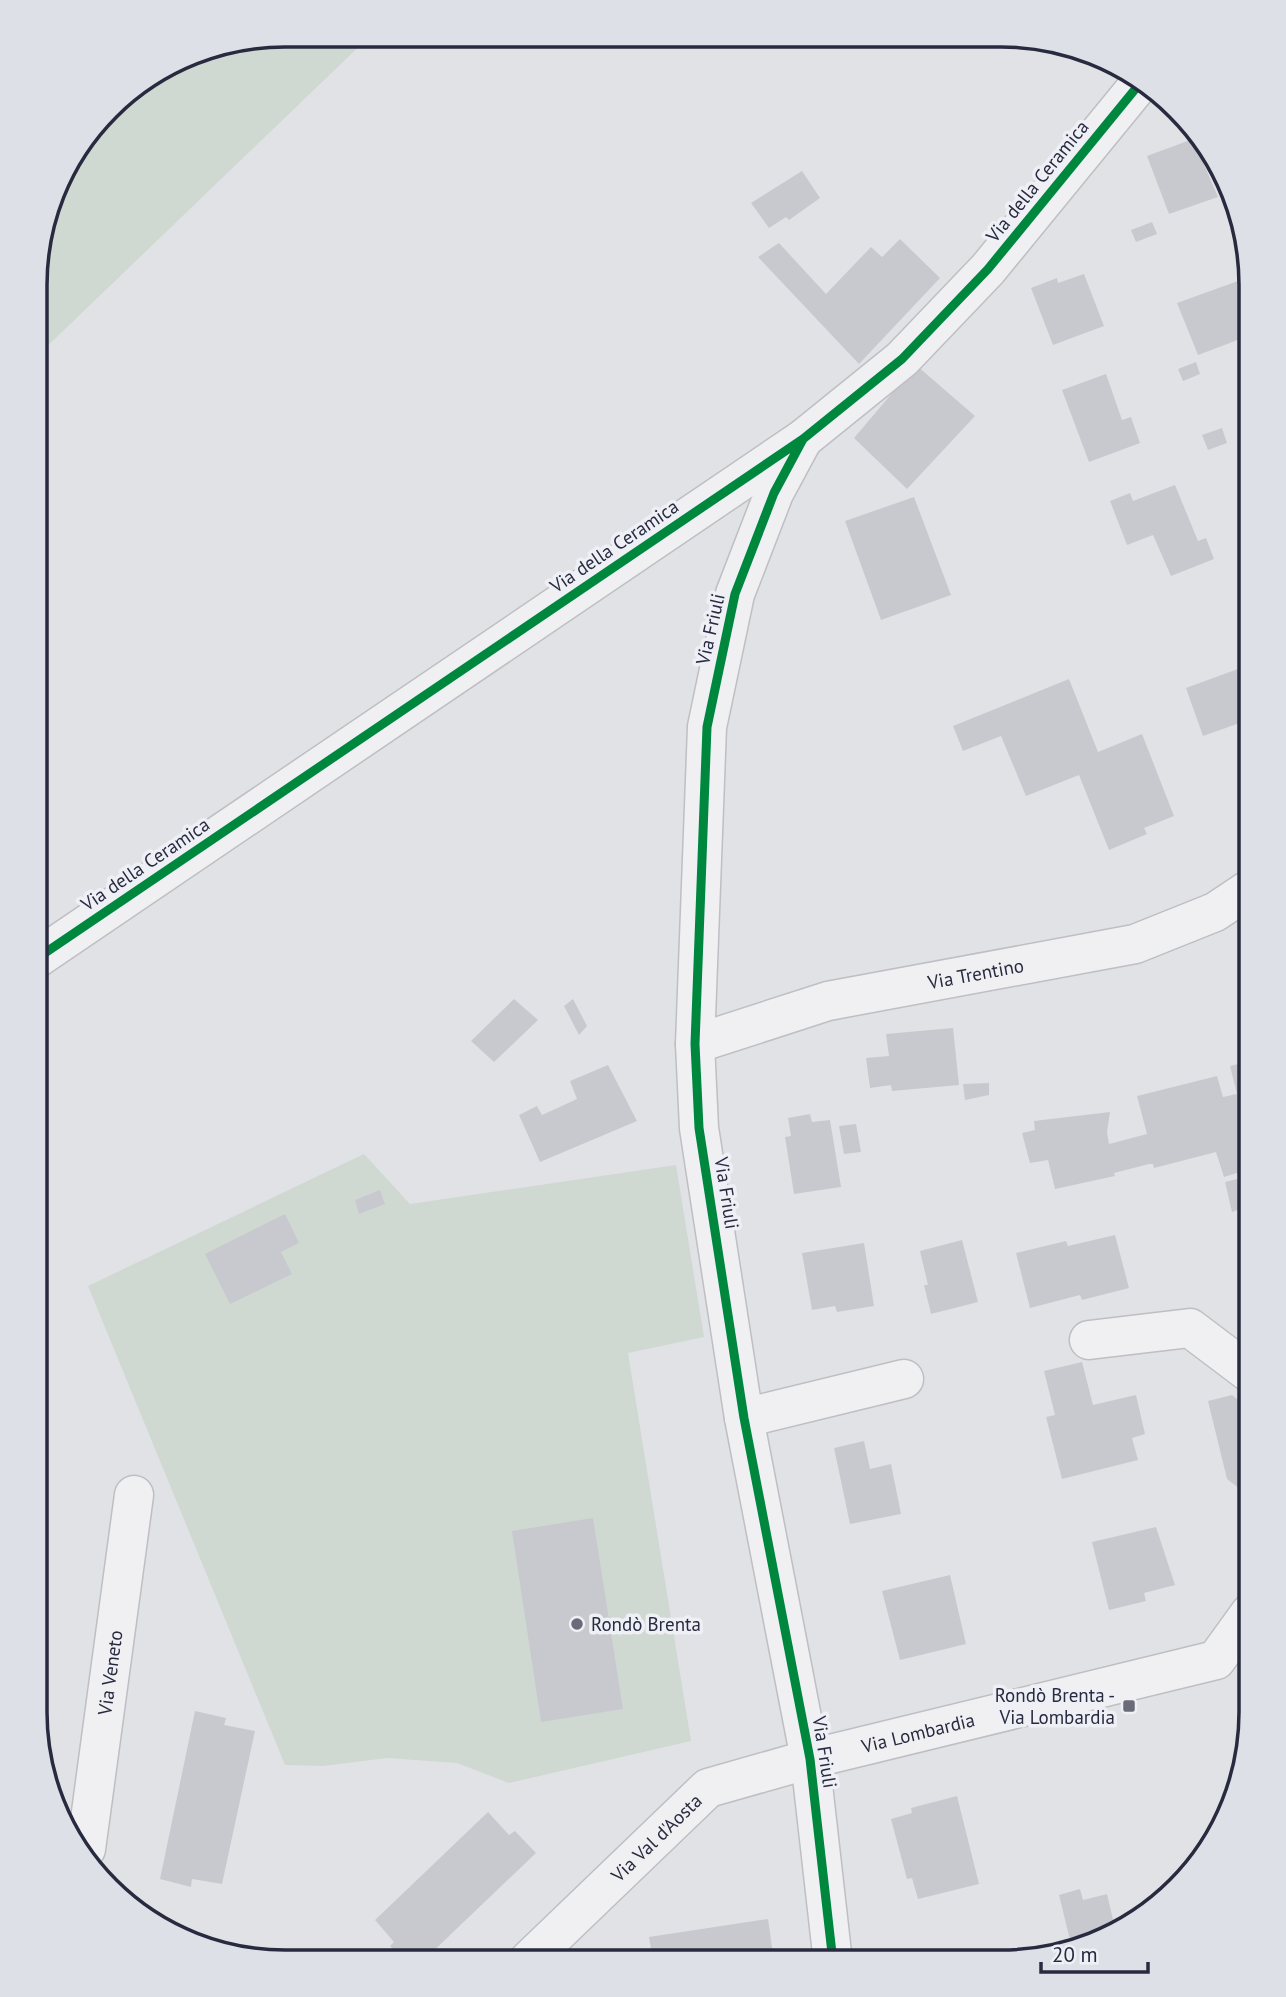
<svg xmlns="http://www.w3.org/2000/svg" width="1286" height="1997" font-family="'PT Sans',sans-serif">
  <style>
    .green { fill: #cfd9d1 }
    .building { fill: #c8c9ce }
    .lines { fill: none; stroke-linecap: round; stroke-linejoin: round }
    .minor-casing { stroke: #bebfc3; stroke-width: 41 }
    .minor { stroke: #f0f0f3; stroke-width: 38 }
    .cycleway-casing { stroke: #eef0f6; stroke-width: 13 }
    .cycleway { stroke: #00873e; stroke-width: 9 }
    .poi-dot { fill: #696b79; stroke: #eef0f6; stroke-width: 2.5 }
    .labels { text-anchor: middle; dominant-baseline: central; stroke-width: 7; stroke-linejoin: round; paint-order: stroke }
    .street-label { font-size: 19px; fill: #282b3f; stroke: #eef0f6 }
    .poi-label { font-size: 19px; fill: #282b3f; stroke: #eef0f6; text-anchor: start }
    .rim { fill: none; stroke: #282b3f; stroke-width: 3.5 }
  </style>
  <rect width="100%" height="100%" fill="#e1e2e6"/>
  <path class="green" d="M286 35H371L37 356V253L61 174 114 105 124 95 190 54Z
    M364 1154 410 1204 676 1165 704 1337 628 1353 691 1741 509 1783 457 1763 387 1758 323 1766 285 1765 88 1286Z"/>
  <path class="building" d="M1193 139 1218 197 1169 214 1147 156Z
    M802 171 820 198 789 220 786 217 769 228 751 203Z
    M1152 222 1157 234 1136 242 1131 230Z
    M900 239 940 278 859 364 758 257 779 243 826 294 871 247 882 257Z
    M1084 274 1104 326 1053 345 1031 288 1057 278 1058 283Z
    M1249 277 1251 335 1198 355 1177 303Z
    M1196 362 1200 374 1183 381 1178 369Z
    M916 365 975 416 907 489 854 438Z
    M1106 374 1122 420 1131 417 1140 443 1089 462 1062 390Z
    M1222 428 1227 443 1208 450 1202 435Z
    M1175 485 1198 541 1206 538 1214 559 1171 576 1153 535 1127 545 1110 501 1130 493 1133 501Z
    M914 497 951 595 881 620 845 521Z
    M1246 666 1251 681V719L1203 736 1186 688Z
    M1069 679 1098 752 1142 734 1174 816 1144 828 1147 834 1109 850 1079 775 1026 796 1001 736 963 751 953 726Z
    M514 999 538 1020 494 1062 471 1041Z
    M573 999 587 1026 579 1035 564 1006Z
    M953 1028 959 1085 892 1091 891 1085 870 1088 866 1058 889 1056 886 1034Z
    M1251 1061V1166L1240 1169V1172L1224 1177 1216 1152 1154 1168 1153 1164H1149L1114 1173 1115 1176 1055 1189 1048 1160 1030 1163 1022 1133 1035 1130 1034 1121 1110 1112 1107 1132 1109 1144 1147 1134 1137 1096 1217 1076 1223 1097 1237 1094 1230 1066Z
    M608 1065 637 1121 540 1162 519 1115 537 1106 542 1115 577 1099 570 1081Z
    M989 1083V1095L965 1100 963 1084Z
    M810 1114 812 1122 830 1120 841 1187 794 1194 785 1137 791 1136 788 1118Z
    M856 1124 861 1152 844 1154 839 1126Z
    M1237 1179 1243 1208 1232 1212 1225 1182Z
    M380 1190 385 1204 359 1214 355 1200Z
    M285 1214 299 1243 281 1252 292 1274 230 1304 205 1254Z
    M1115 1235 1129 1288 1082 1300 1080 1295 1030 1308 1016 1253 1066 1241 1068 1246Z
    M962 1240 978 1302 931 1314 924 1285H928L920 1251Z
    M864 1243 874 1306 837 1312 835 1306 812 1310 802 1253Z
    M1082 1362 1093 1405 1136 1395 1145 1434 1132 1438 1138 1460 1062 1479 1046 1417 1055 1415 1044 1371Z
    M1232 1395 1251 1410 1249 1496 1227 1479 1208 1401Z
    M864 1441 870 1469 891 1464 901 1514 850 1524 834 1448Z
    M593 1518 623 1709 541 1722 512 1531Z
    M1156 1527 1175 1585 1144 1593 1146 1601 1109 1610 1092 1542Z
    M950 1575 966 1644 900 1660 882 1591Z
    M195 1711 226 1718 224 1725 255 1731 222 1884 192 1879 191 1887 160 1879Z
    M957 1796 979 1884 918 1899 912 1878 907 1879 891 1819 912 1813 911 1808Z
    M488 1812 509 1835 515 1831 536 1853 424 1960H404L390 1946 394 1942 375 1920Z
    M1080 1889 1083 1900 1107 1894 1115 1928 1097 1943 1072 1948 1059 1895Z
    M768 1919 774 1961H653L649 1937Z"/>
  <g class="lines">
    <defs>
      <g id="minor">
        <path d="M803 439 774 493 735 594 707 727 695 1044 699 1128 744 1418 810 1759 833 1962"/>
        <path d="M36 959 803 439 902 359 988 269 1141 82"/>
        <path id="s1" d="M695 1044 828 1001 1135 944 1215 912 1251 888"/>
        <path d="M1089 1340 1190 1328 1251 1374"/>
        <path d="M744 1418 904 1379"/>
        <path id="s2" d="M86 1849 134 1495"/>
        <path id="s3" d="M528 1961 708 1788 810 1759 1216 1660 1250 1613"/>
      </g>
    </defs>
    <use href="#minor" class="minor-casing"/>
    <use href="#minor" class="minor"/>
    <defs>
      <path id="cycleway" d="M803 439 774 493 735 594 707 727 695 1044 699 1128 744 1418 810 1759 833 1962
        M36 959 803 439 902 359 988 269 1141 82"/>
    </defs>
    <use href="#cycleway" class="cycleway-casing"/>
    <use href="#cycleway" class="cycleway"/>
  </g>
  <g class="poi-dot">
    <circle cx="577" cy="1624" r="7"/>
    <rect x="1122" y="1699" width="14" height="14" rx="3.5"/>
  </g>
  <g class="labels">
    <g class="street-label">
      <text transform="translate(1037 181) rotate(-51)">Via della Ceramica</text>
      <text transform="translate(614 546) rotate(-34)">Via della Ceramica</text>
      <text transform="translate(710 629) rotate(-77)">Via Friuli</text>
      <text transform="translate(145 864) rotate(-34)">Via della Ceramica</text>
      <text stroke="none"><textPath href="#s1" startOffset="290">Via Trentino</textPath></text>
      <text transform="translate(727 1193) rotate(81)">Via Friuli</text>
      <text stroke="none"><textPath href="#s2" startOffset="178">Via Veneto</textPath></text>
      <text stroke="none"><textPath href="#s3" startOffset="467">Via Lombardia</textPath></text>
      <text transform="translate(825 1752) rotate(81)">Via Friuli</text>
      <text stroke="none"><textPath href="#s3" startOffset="178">Via Val d'Aosta</textPath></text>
    </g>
    <g class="poi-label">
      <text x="591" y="1624">Rondò Brenta</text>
      <text x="1115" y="1695" text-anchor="end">Rondò Brenta -<tspan x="1115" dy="22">Via Lombardia</tspan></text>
    </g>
  </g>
  <path d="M0 0H1286V1997H0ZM285 47H1001A238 238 0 0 1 1239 285V1712A238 238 0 0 1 1001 1950H285A238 238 0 0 1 47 1712V285A238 238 0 0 1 285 47Z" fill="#dee0e7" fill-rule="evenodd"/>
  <path class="rim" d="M285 47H1001A238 238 0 0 1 1239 285V1712A238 238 0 0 1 1001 1950H285A238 238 0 0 1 47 1712V285A238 238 0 0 1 285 47Z"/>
  <path d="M1041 1962v10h107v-10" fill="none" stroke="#282b3f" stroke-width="3.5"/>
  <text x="1052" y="1962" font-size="21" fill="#282b3f" stroke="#eef0f6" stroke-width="5" paint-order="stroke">20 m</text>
</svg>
